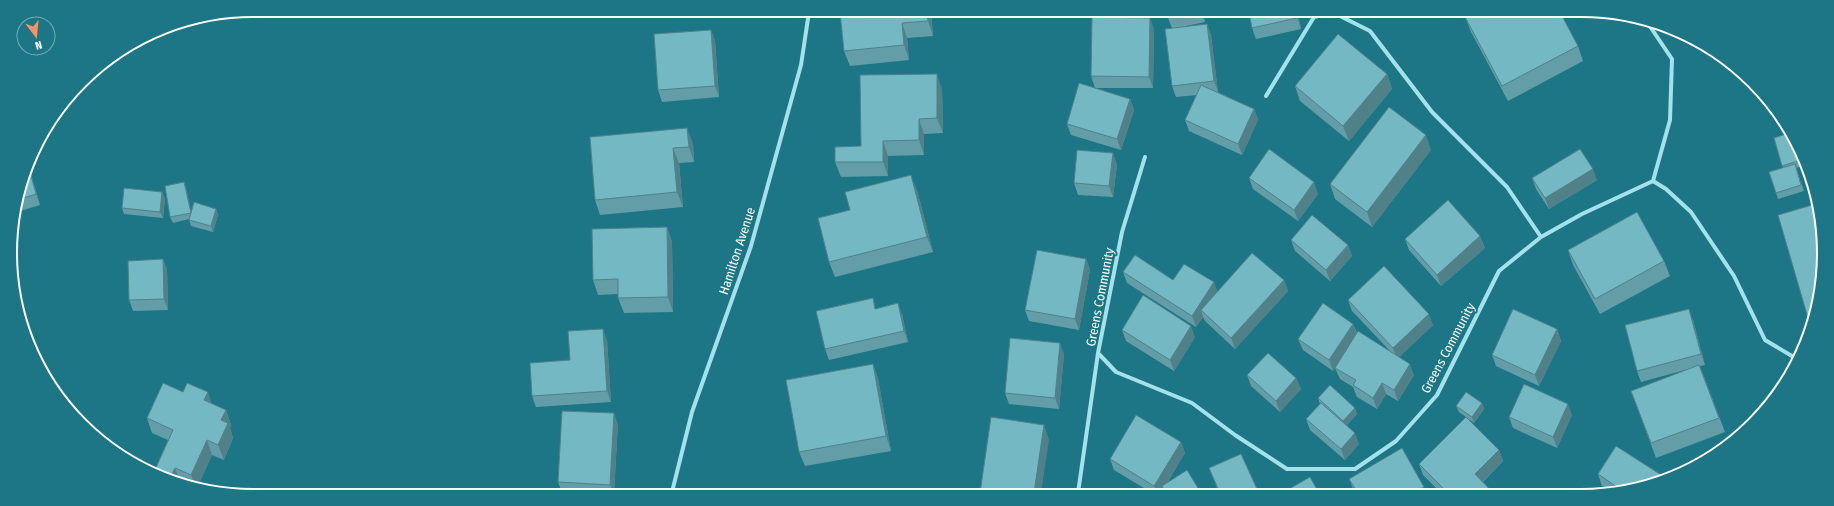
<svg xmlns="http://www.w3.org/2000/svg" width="1834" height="506" font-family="'Fira Sans Condensed',sans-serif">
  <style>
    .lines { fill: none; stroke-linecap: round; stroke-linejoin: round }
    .street { stroke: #a4e1eb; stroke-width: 4 }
    .wall { fill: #639ea8 }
    .shaded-wall { fill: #508188 }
    .building { fill: #73b8c3; stroke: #508188 }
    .labels { text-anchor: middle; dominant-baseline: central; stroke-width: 4; stroke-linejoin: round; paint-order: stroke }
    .street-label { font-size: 13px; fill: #fff; stroke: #1c7686 }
    .rim { fill: none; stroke: #fff; stroke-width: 2 }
  </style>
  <rect width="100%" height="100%" fill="#1c7686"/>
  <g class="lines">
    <path class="street" d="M1336 14 1370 31 1432 112 1507 187 1541 237
      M1647 22 1672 59 1670 120 1653 181
      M1266 96 1314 17 1326 14
      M1145 157 1122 232 1098 353 1116 372 1192 403 1235 435 1287 469H1355L1396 441 1437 395 1499 271 1541 237 1582 214 1653 181 1666 189 1691 212 1734 276 1765 340 1797 359
      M672 492 692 412 751 246 801 65 809 12
      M1078 493 1098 353"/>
  </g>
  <path class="wall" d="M840 12H931L933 36 907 38 909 60 850 66 844 51Z
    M1167 13H1203L1205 22 1177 28 1207 24 1211 35 1218 92H1217L1254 109 1258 120 1242 155 1189 131 1185 120 1197 95 1176 97 1172 86V28L1168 18Z
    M1249 13 1298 14 1301 29 1256 39 1252 28Z
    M1465 17 1578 46 1583 61 1508 101 1471 32Z
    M1154 29 1153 88H1095L1091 76Z
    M711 30 715 41 719 97 662 102 658 90Z
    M1387 74 1392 89 1349 141 1300 101 1295 86Z
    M942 89 943 133 924 134V155L888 156V176L841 177 835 162 861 146Z
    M1130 99 1134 110 1121 150 1071 135 1067 124Z
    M1789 133 1803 166 1796 168 1804 191 1778 199 1776 193 1783 167 1774 138Z
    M590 137 693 143 694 162 679 163 683 207 600 215 595 200Z
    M1431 150 1372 227 1335 199 1330 184Z
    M1117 164 1113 197 1078 195 1074 183Z
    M29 167 40 205 17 212Z
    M1249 178 1318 194 1298 221 1253 189Z
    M1532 178 1597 180 1549 209 1536 189Z
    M184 182 186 188 191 211 216 209 218 215 213 232 191 226 189 219 173 223 170 217Z
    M917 190 933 252 835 277 829 262 850 210Z
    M165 198 163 218 124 214 122 208Z
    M667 227 672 242 673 312 624 313 618 298V294L598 295 593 280Z
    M11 236 15 248 12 249 11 237Z
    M1480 236 1485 248 1441 286 1409 250 1405 239Z
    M1291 240 1348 245 1352 256 1330 281 1295 251Z
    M1568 250 1664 261 1670 276 1600 314 1573 265Z
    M163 259 167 270 168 310 133 311 129 300Z
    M1086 259 1090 270 1079 330 1029 321 1025 310Z
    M1123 272 1173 280 1214 282 1217 292 1284 280 1288 291 1235 349 1205 321 1203 317 1196 327 1127 283Z
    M1348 300 1433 325 1399 357 1414 375 1398 401 1386 394 1377 409 1357 397 1353 387 1340 379 1335 368 1343 355 1333 371 1303 350 1298 339 1353 324 1357 333 1390 351 1352 311Z
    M876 309 902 314 908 342 829 360 825 349Z
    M1693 320 1705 365 1700 366 1725 432 1656 458 1631 391 1689 369 1641 382 1637 371Z
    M1557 329 1561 341 1539 386 1496 366 1492 355Z
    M1122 330 1195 337 1174 371 1126 341Z
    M607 340 611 402 536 407 532 396 570 360Z
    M1064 354 1059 409 1009 404 1005 393Z
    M873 364 878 379 891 451 805 466 799 452Z
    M1247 375 1296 378 1301 389 1280 412 1251 386Z
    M183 392 226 410 231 425 230 428 233 438 224 460 212 455 197 488 154 472 168 440 152 433 147 418Z
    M1318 398 1355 408 1357 414 1347 425 1359 444 1345 460 1310 430 1306 419 1320 404Z
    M1482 403 1484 409 1474 423 1459 412 1456 406Z
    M1572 415 1557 448 1513 428 1509 417Z
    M618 424 614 492H562L558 482Z
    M1181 442 1185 453 1167 483 1201 493H1164L1163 489 1161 493H1152L1114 470 1110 459Z
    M1499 450 1503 461 1483 482 1494 494H1442L1423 475 1419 464Z
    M1241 454 1259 493H1219L1209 468Z
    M1598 474 1666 478 1614 493 1602 486Z
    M1349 479 1424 487 1427 494 1355 493Z"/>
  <path class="shaded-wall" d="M927 12H931L933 36 928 21Z
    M1201 13H1203L1205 22Z
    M1296 14H1298L1301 29 1297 18Z
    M1150 18 1154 29 1153 88 1149 77Z
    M902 23 907 38 909 60 904 45Z
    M1207 24 1211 35 1218 92 1214 81Z
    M711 30 715 41 719 97 715 86Z
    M937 74 942 89 943 133 937 118Z
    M1387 74 1392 89 1349 141 1343 126Z
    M1130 99 1134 110 1121 150 1117 139Z
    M1254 109 1258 120 1242 155 1238 144Z
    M919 119 924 134V155L919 140Z
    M687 128 693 143 694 162 689 147Z
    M1426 135 1431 150 1372 227 1367 212Z
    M883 141 888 156V176L883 162Z
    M673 148 679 163 683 207 677 192Z
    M1113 153 1117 164 1113 197 1109 186Z
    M29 167 40 205 36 194 29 169Z
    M1593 169 1597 180 1549 209 1545 198Z
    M911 175 917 190 933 252 927 237Z
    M184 182 186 188 193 219 191 213Z
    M1314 182 1318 194 1298 221 1294 210Z
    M162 192 165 198 163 218 160 212Z
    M1812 205 1818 220 1819 226V230Z
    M216 209 218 215 213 232 211 226Z
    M667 227 672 242 673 312 668 297Z
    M1480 236 1485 248 1441 286 1437 275Z
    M1348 245 1352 256 1330 281 1326 270Z
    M163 259 167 270 168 310 164 299Z
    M1086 259 1090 270 1079 330 1075 319Z
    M1284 280 1288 291 1235 349 1231 338Z
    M1214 282 1218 293 1201 310 1203 317 1196 327 1192 316Z
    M898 303 902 314 908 342 904 331Z
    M1689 309 1693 320 1705 365 1701 354Z
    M1429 314 1433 325 1397 359 1393 348Z
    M1353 324 1357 335 1333 371 1329 360Z
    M1191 326 1195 337 1174 371 1170 360Z
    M603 329 607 340 611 402 607 391Z
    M1557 329 1561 341 1539 386 1535 375Z
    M1060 343 1064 354 1059 409 1055 398Z
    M873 364 878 379 891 451 886 436Z
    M1410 364 1414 375 1398 401 1394 390Z
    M1296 378 1301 389 1280 412 1276 401Z
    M1382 383 1386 394 1377 409 1373 398Z
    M208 392 213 407 204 400Z
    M1482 403 1484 409 1474 423 1472 417Z
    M1568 404 1572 415 1557 448 1553 437Z
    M1355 408 1357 414 1345 427 1343 421Z
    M226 410 231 425 230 428 233 438 224 460 218 445 221 420Z
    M614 413 618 424 614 492H613L610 485Z
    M1044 425 1049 440 1041 493H1034Z
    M1355 433 1359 444 1345 460 1341 449Z
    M207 440 212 455 197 488H196L191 475Z
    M1181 442 1185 453 1163 489 1162 486 1163 489 1161 493H1157L1154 486Z
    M1499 450 1503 461 1479 485 1475 474Z
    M175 468 181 482 170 478Z"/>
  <path class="building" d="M840 12H927L928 21 902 23 904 45 844 51Z
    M1167 13H1191L1168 18Z
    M1249 13 1296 14 1297 18 1252 28Z
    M1471 14H1561L1578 46 1502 86 1465 17Z
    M1092 17 1150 18 1149 77 1091 76Z
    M1207 24 1214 81 1172 86 1165 29Z
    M711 30 715 86 658 90 654 34Z
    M1338 34 1387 74 1343 126 1295 86Z
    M937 74V118L919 119V140L883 141V162H835V147L861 146 860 75Z
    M1079 83 1130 99 1117 139 1067 124Z
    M1201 85 1254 109 1238 144 1185 120Z
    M1389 107 1426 135 1367 212 1330 184Z
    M687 128 689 147 673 148 677 192 595 200 590 137Z
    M1789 133 1801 160 1782 166 1774 138Z
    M1269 149 1314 182 1294 210 1249 178Z
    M1580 149 1593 169 1545 198 1532 178Z
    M1077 150 1113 153 1109 186 1074 183Z
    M1795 164 1801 185 1776 193 1769 172Z
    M29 169 36 194 21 199Z
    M911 175 927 237 829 262 818 218 850 210 845 192Z
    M184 182 191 213 170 217 165 186Z
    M124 188 162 192 160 212 122 208Z
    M1448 200 1480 236 1437 275 1405 239Z
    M194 202 216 209 211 226 189 220Z
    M1812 205 1819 230V300L1810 325 1778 215Z
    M1637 212 1664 261 1595 299 1568 250Z
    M1312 215 1348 245 1326 270 1291 240Z
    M667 227 668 297 618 298V279L593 280 592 229Z
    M1037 250 1086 259 1075 319 1025 310Z
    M1252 253 1284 280 1231 338 1201 310Z
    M1135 255 1173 280 1184 264 1214 282 1192 316 1123 272Z
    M163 259 164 299 129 300 128 261Z
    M1384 266 1429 314 1393 348 1348 300Z
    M1143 295 1191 326 1170 360 1122 330Z
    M873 298 875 309 898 303 904 331 825 349 816 311Z
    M1323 303 1353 324 1329 360 1298 339Z
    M1513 309 1557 329 1535 375 1492 355Z
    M1689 309 1701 354 1637 371 1625 325Z
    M603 329 607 391 532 396 530 363 570 360 568 331Z
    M1358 331 1410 364 1394 390 1382 383 1373 398 1353 385 1356 380 1335 368Z
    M1010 338 1060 343 1055 398 1005 393Z
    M1268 353 1296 378 1276 401 1247 375Z
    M873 364 886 436 799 452 786 380Z
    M1699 365 1719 418 1651 443 1631 391Z
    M163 383 183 392 187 383 208 392 204 400 226 410 221 420 228 423 218 445 207 440 191 475 175 468 170 478 154 472 173 430 147 418Z
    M1524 384 1568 404 1553 437 1509 417Z
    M1330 385 1355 408 1343 421 1318 398Z
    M1466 392 1482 403 1472 417 1456 406Z
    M1321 403 1355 433 1341 449 1306 419Z
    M562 411 614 413 610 485 558 482Z
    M1136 415 1181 442 1154 486 1110 459Z
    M991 417 1044 425 1034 493H980Z
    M1466 417 1499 450 1475 474 1494 494H1449L1419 464Z
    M1616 446 1666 478 1623 491 1598 474Z
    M1402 448 1424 487 1411 494 1358 493 1349 479Z
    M1241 454 1258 491 1252 493H1220L1209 468Z
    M1187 470 1201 493H1166L1162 486Z
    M1310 477 1319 493H1282Z"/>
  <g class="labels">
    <g class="street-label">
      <text transform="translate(737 251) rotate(-72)">Hamilton Avenue</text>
      <text transform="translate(1100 297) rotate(-79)">Greens Community</text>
      <text transform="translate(1448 348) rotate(-62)">Greens Community</text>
    </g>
  </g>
  <path d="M0 0H1834V506H0ZM253 17H1581A236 236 0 0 1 1817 253V253A236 236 0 0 1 1581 489H253A236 236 0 0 1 17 253V253A236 236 0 0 1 253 17Z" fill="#1c7686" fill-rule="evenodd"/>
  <path class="rim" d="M253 17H1581A236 236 0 0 1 1817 253V253A236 236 0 0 1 1581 489H253A236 236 0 0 1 17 253V253A236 236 0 0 1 253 17Z"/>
  <g transform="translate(36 36) rotate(164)"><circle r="19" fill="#1c7686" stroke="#77adb6"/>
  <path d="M0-3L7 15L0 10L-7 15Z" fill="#fc9061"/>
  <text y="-6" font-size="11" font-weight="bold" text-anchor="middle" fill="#ffffff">N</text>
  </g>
</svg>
